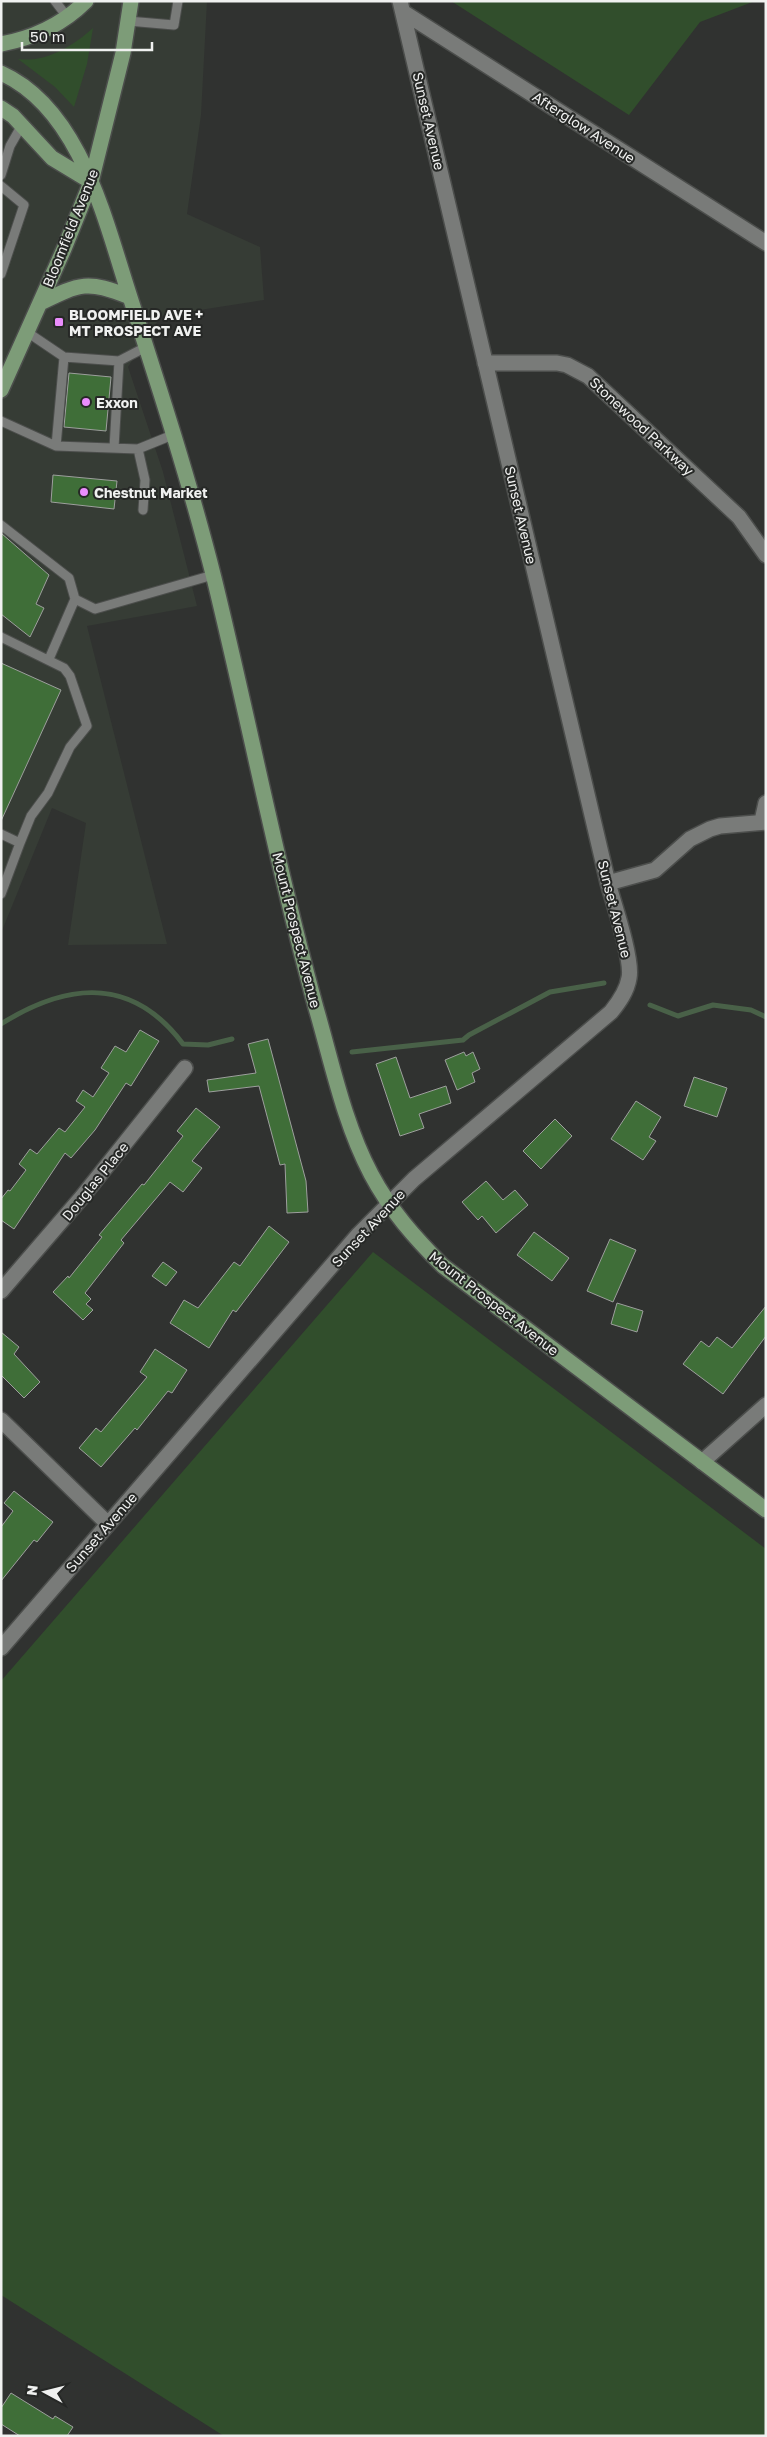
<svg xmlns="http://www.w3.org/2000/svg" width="767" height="2437" font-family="'Golos Text',sans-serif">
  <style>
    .built { fill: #363c35 }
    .green { fill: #314e2c }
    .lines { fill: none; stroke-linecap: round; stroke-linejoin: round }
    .stream { stroke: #496148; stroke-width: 5 }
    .building { fill: #3f6e38; stroke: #9d9f9d }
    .lane-casing { stroke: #4c4e4c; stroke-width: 11 }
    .street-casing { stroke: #4c4e4c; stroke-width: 18 }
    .primary-casing { stroke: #4c4e4c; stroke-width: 18 }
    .lane { stroke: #797b79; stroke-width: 9 }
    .street { stroke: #797b79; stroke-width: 15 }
    .primary { stroke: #7d9c78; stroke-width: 15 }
    .poi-dot { fill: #ea8dfc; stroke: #262826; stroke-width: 2 }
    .labels { text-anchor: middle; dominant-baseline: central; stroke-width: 4; stroke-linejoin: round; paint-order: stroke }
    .street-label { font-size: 14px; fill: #f0f1f0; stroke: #262826 }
    .poi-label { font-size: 14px; font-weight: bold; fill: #f0f1f0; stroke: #262826; text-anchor: start }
  </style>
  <rect width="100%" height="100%" fill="#303230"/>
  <path class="built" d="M1 1H207L201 115 187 214 260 247 264 300 161 316 128 367 163 472 197 606 87 626 167 944 68 945 86 823 52 808 1 933Z"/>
  <path class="green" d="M451 1H755L700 22 629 115Z
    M93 28 87 64 74 107 55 87 18 59C46 63 73 46 93 28Z
    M373 1252 766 1549V2436H224L1 2295V1681Z"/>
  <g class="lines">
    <path class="stream" d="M650 1005 678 1016 713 1005 751 1010 766 1017
      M1 1024C68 982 132 976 183 1044L208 1045 232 1039
      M352 1052 463 1040 469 1035 550 992 604 983"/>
  </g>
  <path class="building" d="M69 373 111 377 106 431 64 427Z
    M53 475 117 481 114 509 51 502Z
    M1 533 49 575 36 604 44 608 30 637 1 614Z
    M1 663 61 690 1 821Z
    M140 1030 159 1041 131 1086 126 1083 95 1130 71 1158 65 1153 14 1229 1 1220V1199L8 1190 10 1191 26 1170 19 1164 30 1149 37 1154 59 1128 65 1132 85 1107 76 1101 83 1090 93 1097 109 1073 101 1068 115 1046 126 1052Z
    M268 1039 306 1181 308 1212 287 1213 285 1164 280 1165 259 1086 209 1092 207 1080 256 1073 248 1044Z
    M464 1052 466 1056 473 1052 480 1069 472 1073 475 1082 457 1090 445 1060Z
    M396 1057 410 1098 446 1086 451 1103 419 1114 424 1128 400 1136 376 1064Z
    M694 1077 727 1088 717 1117 684 1106Z
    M636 1101 661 1117 649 1137 656 1141 643 1160 611 1139Z
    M196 1108 220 1127 192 1161 202 1168 183 1192 170 1182 121 1240 124 1243 85 1293 91 1299 86 1304 93 1310 83 1320 53 1292 68 1276 69 1278 102 1237 99 1235 142 1184 144 1185 183 1136 177 1131Z
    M555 1119 572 1136 541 1169 523 1151Z
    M486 1181 503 1200 515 1190 528 1205 496 1233 482 1216 478 1220 462 1202Z
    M269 1226 289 1242 236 1312 233 1310 209 1348 170 1323 184 1300 198 1308 234 1262 240 1266Z
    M534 1232 569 1258 552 1281 517 1255Z
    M610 1239 636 1250 613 1302 587 1291Z
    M163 1262 177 1272 166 1286 152 1276Z
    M617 1303 643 1311 637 1332 611 1324Z
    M766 1306V1336L723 1394 683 1364 701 1341 709 1347 717 1337 732 1348Z
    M1 1332 19 1347 14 1354 40 1382 24 1398 1 1375Z
    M155 1349 187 1370 172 1393 168 1391 137 1430 135 1428 101 1467 79 1448 96 1428 101 1432 147 1377 140 1372Z
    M14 1491 53 1522 37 1542 34 1540 1 1581V1527L13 1511 4 1503Z
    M11 2393 53 2419 55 2416 73 2427 67 2436H20L1 2424V2408Z"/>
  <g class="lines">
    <defs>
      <path id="lane" d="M55 1 68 18
        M128 21 174 25 178 1
        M1 175 10 146 22 125
        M1 186 24 205 1 274
        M27 332 64 357 119 361 146 347
        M1 421 56 446 138 449 175 434
        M56 446 64 357
        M114 448 119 361
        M138 449 145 480 143 510
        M1 525 69 578 75 599 95 609 213 575
        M1 637 64 668 70 676 87 726 70 747 48 793 31 816 20 843
        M49 659 75 599
        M1 834 20 843 1 894"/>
      <path id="street" d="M403 12 766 243
        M485 363H557L567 365 588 376 739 517 766 555
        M762 821 766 803
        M608 883 655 870 690 839 710 829 720 826 766 822
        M1 1291 82 1197 185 1068
        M1 1420 108 1524
        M702 1462 766 1405
        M1 1648 359 1234 414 1179 611 1012C619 1002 627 991 629 978 633 960 614 904 608 883L400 1"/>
      <path id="primary" d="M1 44C34 38 62 25 86 1
        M1 73C81 109 105 221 130 297 160 390 190 483 214 578 249 721 277 866 316 1008 332 1063 344 1123 371 1174 390 1210 415 1238 443 1266L766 1510
        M1 108 13 116 52 158 90 181
        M40 303C81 283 87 280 130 297
        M1 390 64 249 91 182 123 53 131 1"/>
    </defs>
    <use href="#lane" class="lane-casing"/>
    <use href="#street" class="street-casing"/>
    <use href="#primary" class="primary-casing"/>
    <use href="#lane" class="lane"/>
    <use href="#street" class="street"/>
    <use href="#primary" class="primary"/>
  </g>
  <g class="poi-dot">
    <rect x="54" y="317" width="10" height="10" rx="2.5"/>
    <circle cx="86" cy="402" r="5"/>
    <circle cx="84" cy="492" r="5"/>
  </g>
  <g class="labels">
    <g class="street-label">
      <text transform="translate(429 121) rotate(77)">Sunset Avenue</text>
      <text transform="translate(584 127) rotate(33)">Afterglow Avenue</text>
      <text transform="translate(70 228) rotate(-68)">Bloomfield Avenue</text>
      <text transform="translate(642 426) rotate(43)">Stonewood Parkway</text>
      <text transform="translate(521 515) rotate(77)">Sunset Avenue</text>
      <text transform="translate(615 909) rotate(76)">Sunset Avenue</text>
      <text transform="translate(297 930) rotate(76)">Mount Prospect Avenue</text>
      <text transform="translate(95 1181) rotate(-51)">Douglas Place</text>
      <text transform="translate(368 1228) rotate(-47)">Sunset Avenue</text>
      <text transform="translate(494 1303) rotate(38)">Mount Prospect Avenue</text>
      <text transform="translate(101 1532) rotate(-49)">Sunset Avenue</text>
    </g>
    <g class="poi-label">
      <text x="69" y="314">BLOOMFIELD AVE +<tspan x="69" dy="16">MT PROSPECT AVE</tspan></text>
      <text x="96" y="402">Exxon</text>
      <text x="94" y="492">Chestnut Market</text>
    </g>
  </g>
  <rect width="767" height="2437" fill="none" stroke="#f0f1f0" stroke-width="5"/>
  <g transform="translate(45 2392) rotate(277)" stroke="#262826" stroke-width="4" paint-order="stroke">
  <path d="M0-4L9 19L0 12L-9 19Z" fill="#f0f1f0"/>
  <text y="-8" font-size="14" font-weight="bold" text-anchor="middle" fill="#f0f1f0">N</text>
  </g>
  <path d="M22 42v8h130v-8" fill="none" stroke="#f0f1f0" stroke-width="2.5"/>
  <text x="30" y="42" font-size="15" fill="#f0f1f0" stroke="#262826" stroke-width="4" paint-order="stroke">50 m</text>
</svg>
